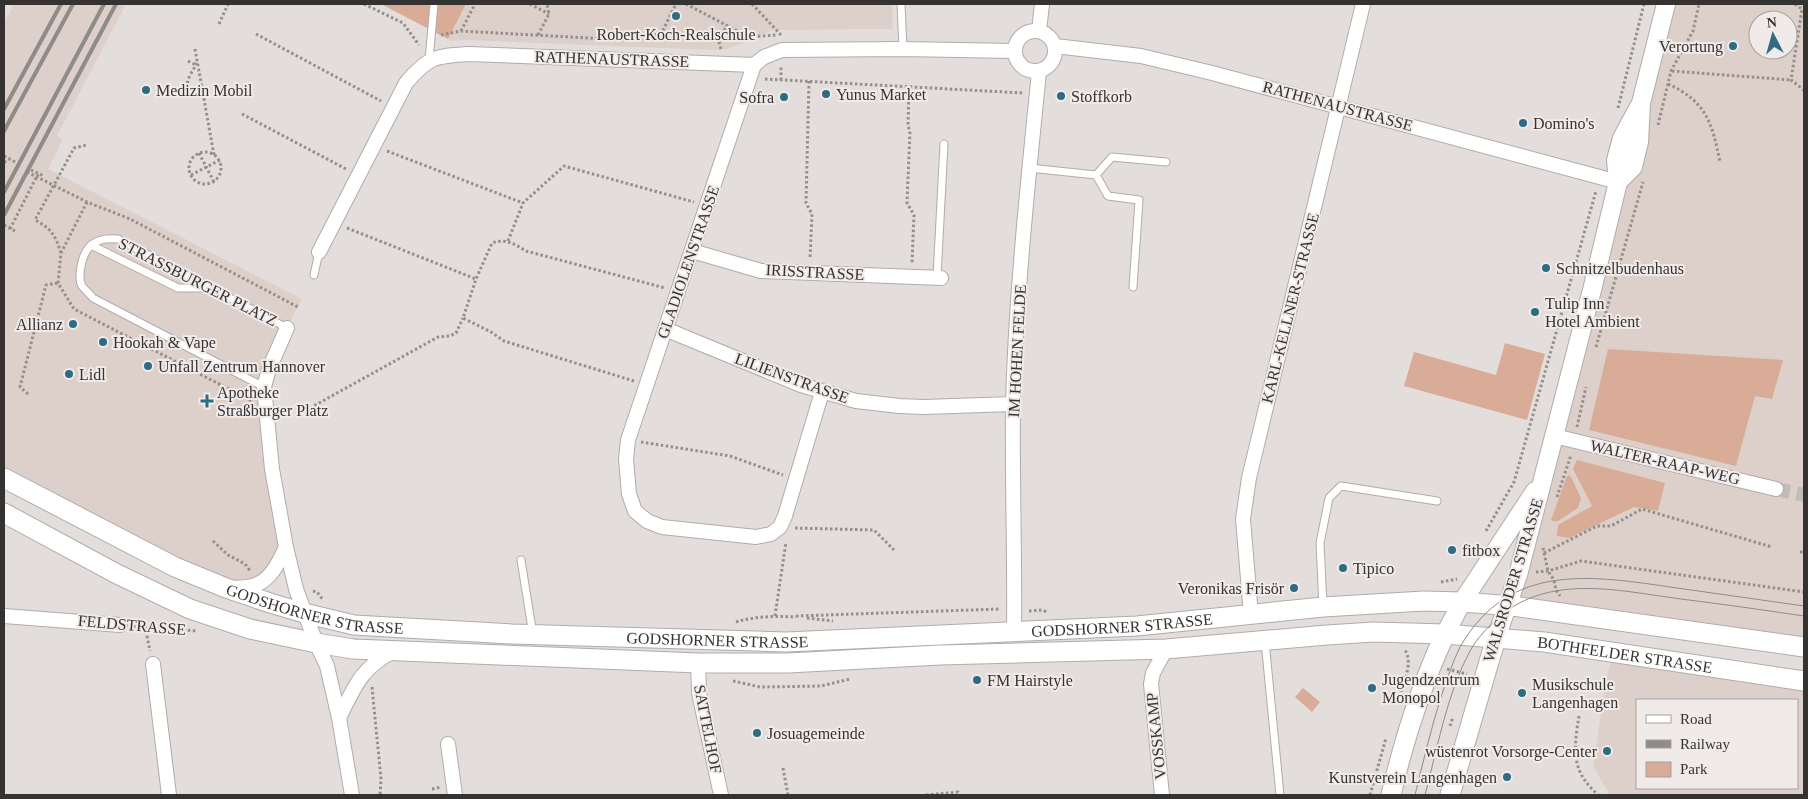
<svg xmlns="http://www.w3.org/2000/svg" width="1808" height="799" font-family="Georgia,serif">
  <style>
    .built { fill: #ddd0ca; fill-rule: evenodd }
    .green { fill: #d8ac97 }
    .lines { fill: none; stroke-linecap: round; stroke-linejoin: round }
    .minor-tunnel { stroke: #c0bcb9; stroke-width: 14; stroke-dasharray: 14 7; stroke-linecap: butt }
    .service-casing { stroke: #b1acaa; stroke-width: 9 }
    .minor-casing { stroke: #b1acaa; stroke-width: 16 }
    .tertiary-casing { stroke: #b1acaa; stroke-width: 20 }
    .secondary-casing { stroke: #b1acaa; stroke-width: 21 }
    .path { stroke: #938f8d; stroke-width: 3; stroke-dasharray: 2.5 2.5; stroke-linecap: butt }
    .service { stroke: #fff; stroke-width: 7 }
    .minor { stroke: #fff; stroke-width: 14 }
    .tertiary { stroke: #fff; stroke-width: 18 }
    .secondary { stroke: #fff; stroke-width: 19 }
    .tram { stroke: #8e8b89; stroke-width: 1 }
    .rail { stroke: #8e8b89; stroke-width: 4 }
    .poi-dot { fill: #2f6c83; stroke: #f0ebe9; stroke-width: 2 }
    .labels { text-anchor: middle; dominant-baseline: central; stroke-width: 4; stroke-linejoin: round; paint-order: stroke }
    .poi-label { font-size: 16px; fill: #353332; stroke: #f0ebe9; text-anchor: start }
    .street-label { font-size: 16px; fill: #353332; stroke: #f0ebe9 }
  </style>
  <rect width="100%" height="100%" fill="#e3dedb"/>
  <path class="built" d="M14 4H126L57 136 63 139 48 169 302 299 287 328 264 387 286 547 263 582 226 588 4 480V23Z
    M466 4H892L893 29 773 30 742 44 726 49 712 50 464 40 450 41 448 39Z
    M1666 4H1804V648L1513 606 1618 182ZM1758 20H1788V50H1758Z
    M1611 660 1804 682V795H1610L1593 766 1606 680ZM1637 700H1797V788H1637Z"/>
  <path class="green" d="M381 4H466L448 39Z
    M1505 343 1545 354 1527 420 1404 386 1414 352 1496 375Z
    M1608 349 1783 360 1772 399 1755 396 1736 466 1589 430Z
    M1577 460 1665 483 1658 511 1634 507 1569 538 1557 536 1558 525 1592 506 1573 469Z
    M1570 475 1581 498 1578 508 1558 521H1553L1551 520 1567 476Z
    M1303 688 1320 702 1312 712 1295 697Z"/>
  <g class="lines">
    <path class="minor-tunnel" d="M1776 489 1804 495"/>
    <defs>
      <path id="service" d="M901 4 903 49
        M429 60 434 4
        M1029 168 1096 175 1108 196 1139 200 1133 287
        M1096 175 1112 157 1166 162
        M91 245 178 288H206
        M314 275 319 252
        M937 277 944 144
        M264 387 93 298C90 294 85 290 82 286 79 281 80 272 81 266 85 245 96 237 118 239L287 328
        M521 560 533 635
        M1323 607 1320 543 1329 498 1341 486 1437 501
        M1265 641 1280 795"/>
      <path id="minor" d="M1015 51a20 20 0 1 1 40 0a20 20 0 1 1-40 0Z
        M1039 31 1042 4
        M1055 46 1141 56 1212 73 1618 182
        M754 65 628 440 626 459 629 494 635 511 647 521 662 527 756 537 771 534 780 527 785 516 822 392
        M692 251 761 271 941 278
        M319 252 406 83C428 57 435 56 468 54L754 65 764 57 782 50 903 49 1014 51
        M287 328 269 369 264 387 272 469 286 547 296 589 316 643 327 666 339 718 352 795
        M665 329 801 385 856 401 899 406 924 407 1013 404
        M1554 436 1776 489
        M232 588C238 587 246 588 252 586 270 582 279 562 286 547
        M1251 615 1243 519 1249 478 1363 4
        M4 616 120 625
        M1014 631C1015 556 1012 480 1013 404 1016 293 1028 182 1039 72
        M698 663 699 693 721 795
        M153 664 169 795
        M339 718C354 688 361 668 392 652
        M448 744 455 795
        M1162 795 1151 684 1153 673 1166 649"/>
      <path id="tertiary" d="M1618 182 1633 167 1636 154 1639 142 1641 103 1666 4
        M1445 634 1462 602 1535 491
        M1496 638 1518 575 1593 286 1618 182 1616 160 1622 138 1641 103"/>
      <g id="secondary">
        <path id="s1" d="M4 478 175 567 226 588 270 603 304 613 354 625 512 634 786 642 1137 626 1323 607 1424 601 1462 602 1513 606 1804 647"/>
        <path id="s2" d="M4 513 117 574 190 609 250 629 316 643 353 649 698 663H788L940 655 1166 649 1327 635 1374 632 1410 633 1445 634 1544 642 1804 681"/>
        <path d="M1391 795C1404 739 1421 686 1445 634"/>
        <path d="M1450 795 1496 638"/>
      </g>
    </defs>
    <use href="#service" class="service-casing"/>
    <use href="#minor" class="minor-casing"/>
    <use href="#tertiary" class="tertiary-casing"/>
    <use href="#secondary" class="secondary-casing"/>
    <path class="path" d="M364 4 403 23 419 45
      M530 4 549 14
      M686 4 749 37 776 35
      M752 4 782 36
      M1795 4 1802 9 1791 80 1804 90
      M219 24 228 4
      M461 31 475 4
      M256 34 381 101
      M441 35 461 31 625 40 661 34 676 4
      M538 35 549 14 547 4
      M195 49 214 155
      M721 49 719 42 727 25
      M188 61 196 65
      M197 63C193 71 185 80 188 89L203 97
      M1672 71 1791 80
      M765 79 1023 93
      M781 80V65
      M809 81 806 203 812 214 810 259
      M1668 84C1707 102 1712 123 1720 162
      M909 87 908 126 910 131 907 203 914 215 912 263
      M1618 108 1644 4
      M242 114 346 169
      M1658 125 1671 71 1693 31 1699 4
      M387 151 523 203
      M189 168a16 16 0 1 1 32 0a16 16 0 1 1-32 0Z
      M199 153 214 182
      M4 156 17 163
      M4 161 7 163
      M31 170 44 176
      M27 172 87 202 130 219 298 307
      M191 175 220 160
      M87 202 61 253 58 283 74 309 252 401
      M4 225 15 231
      M347 228 476 279
      M10 229 38 174
      M508 241 523 203 564 166 694 202
      M61 253C55 235 52 229 35 220L74 148 87 145
      M1596 347 1643 182
      M634 381 504 341 491 332 463 318 476 279 492 243C506 238 514 244 526 251L665 288
      M28 394 20 387 46 285 58 283
      M310 408 438 337 450 336 456 333 463 318
      M1577 427 1586 387
      M641 442 730 456 783 475
      M1557 497 1571 455
      M795 528 874 530 894 550
      M1486 531 1514 482 1596 191
      M213 541 228 555 245 564 251 572
      M1543 548 1548 571 1554 580 1556 590 1560 596
      M1800 552H1804
      M1544 553 1597 526H1611L1642 509 1772 547
      M1536 572 1548 571 1581 561 1804 592
      M1441 582 1457 579
      M313 591 317 592 323 600
      M1029 611 1042 610 1047 612
      M775 616 786 542
      M796 616 1000 609
      M807 618 833 621
      M736 622C755 616 776 616 796 617
      M133 626 197 631
      M145 626 150 651
      M1447 669 1467 674
      M733 681 760 687 821 686 850 679
      M372 687 381 779 380 795
      M1398 701C1402 686 1414 664 1405 650
      M1579 716C1576 735 1572 756 1581 774 1585 782 1592 789 1598 795
      M1450 726 1453 717
      M783 768 788 795
      M432 789 441 787
      M926 795 958 792 959 795
      M1370 795 1386 738"/>
    <use href="#service" class="service"/>
    <use href="#minor" class="minor"/>
    <use href="#tertiary" class="tertiary"/>
    <use href="#secondary" class="secondary"/>
    <path class="tram" d="M1415 795C1423 762 1431 729 1441 697 1447 680 1452 663 1460 647 1510 560 1594 576 1677 588 1719 594 1762 600 1804 606
      M1425 795C1437 750 1447 693 1470 651 1477 638 1488 627 1499 617 1550 573 1620 591 1681 599 1722 604 1763 610 1804 616"/>
    <path class="rail" d="M4 109 61 4
      M4 131 73 4
      M4 192 104 4
      M4 215 116 4"/>
  </g>
  <g class="poi-dot">
    <circle cx="676" cy="16" r="5"/>
    <circle cx="1733" cy="46" r="5"/>
    <circle cx="146" cy="90" r="5"/>
    <circle cx="826" cy="94" r="5"/>
    <circle cx="1061" cy="96" r="5"/>
    <circle cx="784" cy="97" r="5"/>
    <circle cx="1523" cy="123" r="5"/>
    <circle cx="1546" cy="268" r="5"/>
    <circle cx="1535" cy="312" r="5"/>
    <circle cx="73" cy="324" r="5"/>
    <circle cx="103" cy="342" r="5"/>
    <circle cx="148" cy="366" r="5"/>
    <circle cx="69" cy="374" r="5"/>
    <path d="M204.5 393.5h5v5h5v5h-5v5h-5v-5h-5v-5h5z"/>
    <circle cx="1452" cy="550" r="5"/>
    <circle cx="1343" cy="568" r="5"/>
    <circle cx="1294" cy="588" r="5"/>
    <circle cx="977" cy="680" r="5"/>
    <circle cx="1372" cy="688" r="5"/>
    <circle cx="1522" cy="693" r="5"/>
    <circle cx="757" cy="733" r="5"/>
    <circle cx="1607" cy="751" r="5"/>
    <circle cx="1507" cy="777" r="5"/>
  </g>
  <g class="labels">
    <g class="poi-label">
      <text x="676" y="34" text-anchor="middle">Robert-Koch-Realschule</text>
      <text x="1723" y="46" text-anchor="end">Verortung</text>
      <text x="156" y="90">Medizin Mobil</text>
      <text x="836" y="94">Yunus Market</text>
      <text x="1071" y="96">Stoffkorb</text>
      <text x="774" y="97" text-anchor="end">Sofra</text>
      <text x="1533" y="123">Domino's</text>
      <text x="1556" y="268">Schnitzelbudenhaus</text>
      <text x="1545" y="303">Tulip Inn<tspan x="1545" dy="18">Hotel Ambient</tspan></text>
      <text x="63" y="324" text-anchor="end">Allianz</text>
      <text x="113" y="342">Hookah &amp; Vape</text>
      <text x="158" y="366">Unfall Zentrum Hannover</text>
      <text x="79" y="374">Lidl</text>
      <text x="217" y="392">Apotheke<tspan x="217" dy="18">Straßburger Platz</tspan></text>
      <text x="1462" y="550">fitbox</text>
      <text x="1353" y="568">Tipico</text>
      <text x="1284" y="588" text-anchor="end">Veronikas Frisör</text>
      <text x="1382" y="679">Jugendzentrum<tspan x="1382" dy="18">Monopol</tspan></text>
      <text x="987" y="680">FM Hairstyle</text>
      <text x="1532" y="684">Musikschule<tspan x="1532" dy="18">Langenhagen</tspan></text>
      <text x="767" y="733">Josuagemeinde</text>
      <text x="1597" y="751" text-anchor="end">wüstenrot Vorsorge-Center</text>
      <text x="1497" y="777" text-anchor="end">Kunstverein Langenhagen</text>
    </g>
    <g class="street-label">
      <text transform="translate(612 59) rotate(2)">RATHENAUSTRASSE</text>
      <text transform="translate(1338 106) rotate(15)">RATHENAUSTRASSE</text>
      <text transform="translate(688 262) rotate(-71)">GLADIOLENSTRASSE</text>
      <text transform="translate(815 272) rotate(3)">IRISSTRASSE</text>
      <text transform="translate(198 282) rotate(27)">STRASSBURGER PLATZ</text>
      <text transform="translate(1290 308) rotate(-76)">KARL-KELLNER-STRASSE</text>
      <text transform="translate(1017 351) rotate(-87)">IM HOHEN FELDE</text>
      <text transform="translate(792 378) rotate(20)">LILIENSTRASSE</text>
      <text transform="translate(1665 462) rotate(13)">WALTER-RAAP-WEG</text>
      <text transform="translate(1513 580) rotate(-73)">WALSRODER STRASSE</text>
      <text stroke="none"><textPath href="#s1" startOffset="340">GODSHORNER STRASSE</textPath></text>
      <text stroke="none"><textPath href="#s1" startOffset="1150">GODSHORNER STRASSE</textPath></text>
      <text transform="translate(132 625) rotate(5)">FELDSTRASSE</text>
      <text stroke="none"><textPath href="#s1" startOffset="745">GODSHORNER STRASSE</textPath></text>
      <text stroke="none"><textPath href="#s2" startOffset="1652">BOTHFELDER STRASSE</textPath></text>
      <text transform="translate(708 729) rotate(79)">SATTELHOF</text>
      <text transform="translate(1156 736) rotate(-96)">VOSSKAMP</text>
    </g>
  </g>
  <rect width="1808" height="799" fill="none" stroke="#353332" stroke-width="10"/>
  <rect x="1636" y="699" width="162" height="90" fill="#f0ebe9" stroke="#a5a1a0"/>
  <rect x="1646" y="715" width="25" height="8" fill="#ffffff" stroke="#a5a1a0"/>
  <text x="1680" y="724" font-size="15" fill="#353332">Road</text>
  <rect x="1646" y="740" width="25" height="8" fill="#8e8b89" stroke="#a5a1a0"/>
  <text x="1680" y="749" font-size="15" fill="#353332">Railway</text>
  <rect x="1646" y="762" width="25" height="15" fill="#d8ac97" stroke="#a5a1a0"/>
  <text x="1680" y="774" font-size="15" fill="#353332">Park</text>
  <g transform="translate(1773 35) rotate(354)"><circle r="24" fill="#f0ebe9" stroke="#a5a1a0"/>
  <path d="M0-4L9 19L0 12L-9 19Z" fill="#2f6c83"/>
  <text y="-8" font-size="14" font-weight="bold" text-anchor="middle" fill="#353332">N</text>
  </g>
</svg>
